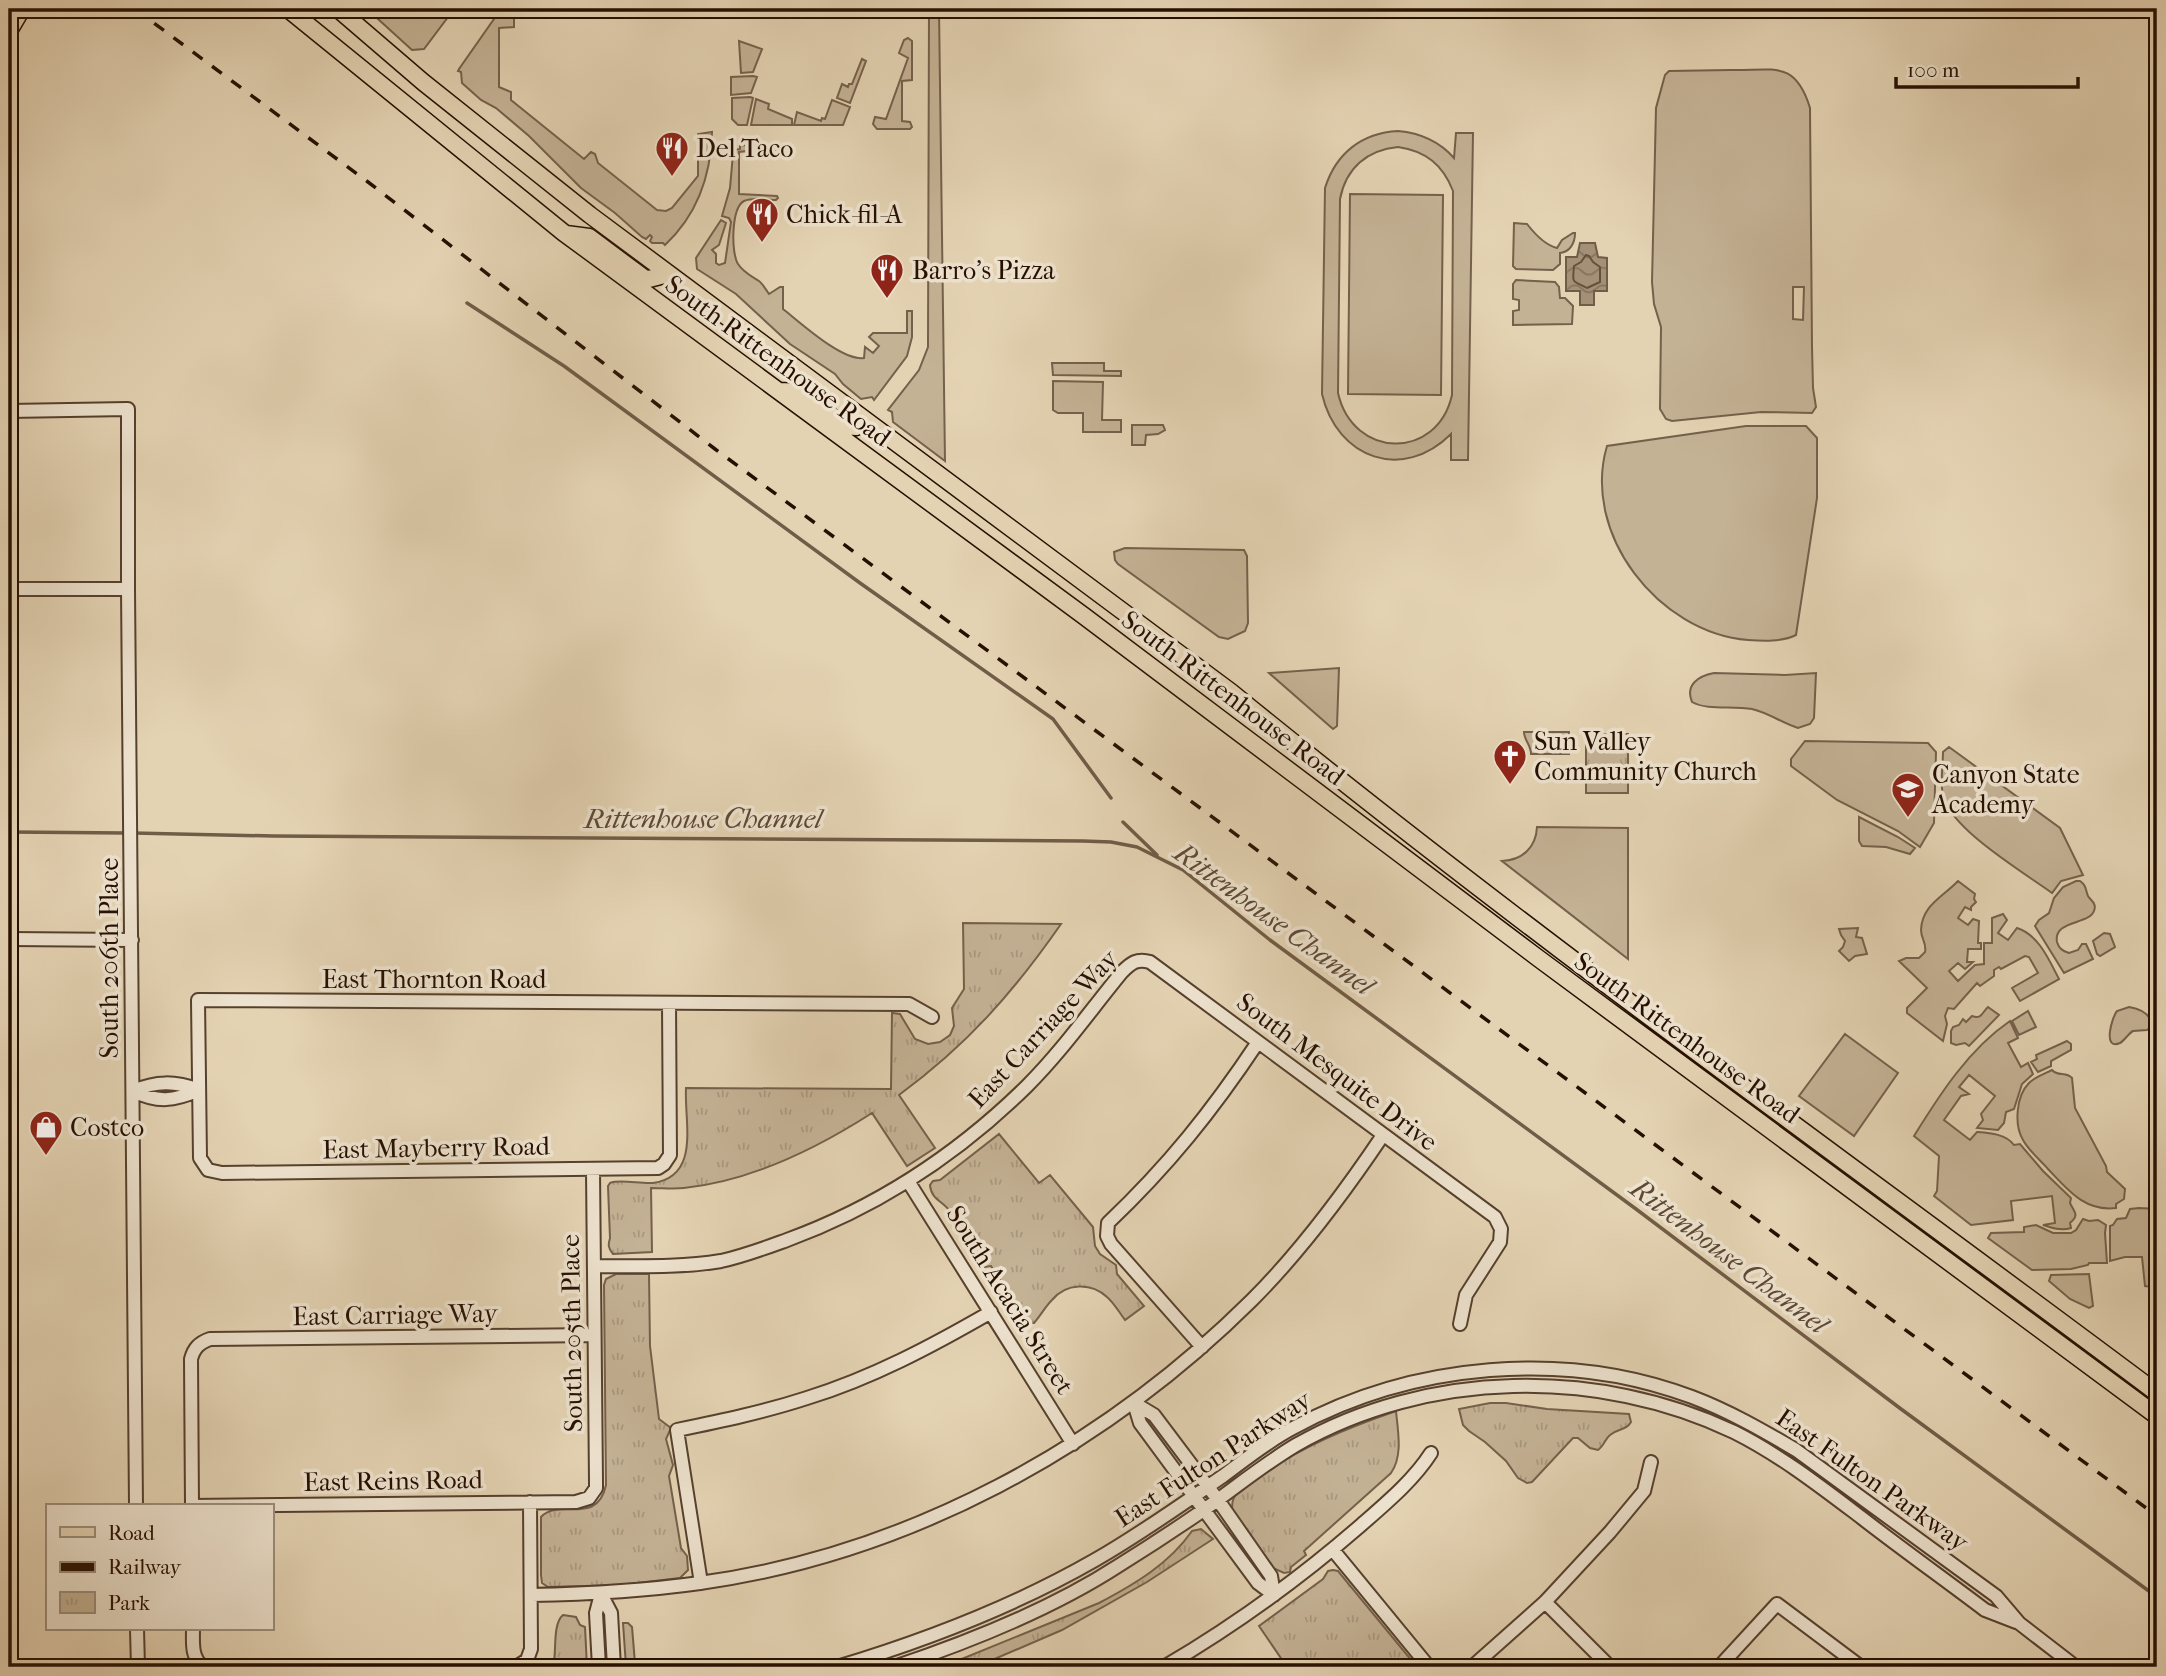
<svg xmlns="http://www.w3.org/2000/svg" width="2166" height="1676" font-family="'IM FELL French Canon',serif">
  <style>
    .green { fill: #c4b295; stroke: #75604b; stroke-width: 2; fill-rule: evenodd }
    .park { fill: url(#park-tufts); stroke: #75604b; stroke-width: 2 }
    .water { fill: url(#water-waves); stroke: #715c47; stroke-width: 2 }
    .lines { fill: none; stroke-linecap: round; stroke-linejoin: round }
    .shore { stroke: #64503c; stroke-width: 2 }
    .stream { stroke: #715c47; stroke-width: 3.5 }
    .minor-casing { stroke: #56402e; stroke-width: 16 }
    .major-casing { stroke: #260f01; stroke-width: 19 }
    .minor { stroke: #ede2ce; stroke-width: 12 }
    .major { stroke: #e4d3b3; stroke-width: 16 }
    .rail { stroke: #260f01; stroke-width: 3.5; stroke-dasharray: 12 12; stroke-linecap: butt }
    .labels { text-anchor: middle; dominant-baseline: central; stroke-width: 7; stroke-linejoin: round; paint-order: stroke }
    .poi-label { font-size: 26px; fill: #260f01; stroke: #ede2ce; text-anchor: start }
    .street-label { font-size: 26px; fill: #260f01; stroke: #ede2ce }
    .water-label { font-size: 28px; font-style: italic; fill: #5e4936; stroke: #ede2ce }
  </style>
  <defs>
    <pattern id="park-tufts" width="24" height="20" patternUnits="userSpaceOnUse" patternTransform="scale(1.75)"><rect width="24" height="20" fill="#c4b295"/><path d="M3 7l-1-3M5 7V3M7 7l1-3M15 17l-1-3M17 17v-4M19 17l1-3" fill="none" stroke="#a8987f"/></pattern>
    <pattern id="water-waves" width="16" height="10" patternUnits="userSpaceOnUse" patternTransform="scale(1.75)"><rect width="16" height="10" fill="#a39076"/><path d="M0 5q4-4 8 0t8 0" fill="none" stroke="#85745e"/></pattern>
  </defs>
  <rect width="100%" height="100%" fill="#e4d3b3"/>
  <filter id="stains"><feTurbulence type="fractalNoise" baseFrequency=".00286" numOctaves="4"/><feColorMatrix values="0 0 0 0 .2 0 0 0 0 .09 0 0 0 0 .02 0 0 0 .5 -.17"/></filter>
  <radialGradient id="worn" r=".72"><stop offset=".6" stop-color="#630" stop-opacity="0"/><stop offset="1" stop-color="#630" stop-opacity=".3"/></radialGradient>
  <path class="green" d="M367 9H419L431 15 435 14 440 9H454L424 49 412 50Z
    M501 9H514V27L499 28V87L511 92V100L584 159 591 152 595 154 598 163 657 210 666 211 672 208 698 176V134L712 132C711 175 697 215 665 245L663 243H652L650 241 652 237 650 235 646 239 642 237 615 213 581 188 529 136 496 108 481 100 462 83 461 72 458 71 459 69Z
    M929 9H939L945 461 893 422 892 412 888 410 919 370 928 347Z
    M908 38 912 41V80L902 81V121L910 122 912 127 910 129H877L873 124 875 117 886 119 908 58 899 53 904 40Z
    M739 41 762 49 753 72 741 73Z
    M862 59 866 61 850 103 837 98 842 84 848 87 849 84H852Z
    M1730 70C1773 71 1795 59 1810 108L1812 347 1813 388 1816 407 1812 413 1761 412 1672 421 1666 419 1660 409 1661 327 1654 304 1652 282 1656 108 1665 75 1669 71ZM1793 287H1804L1803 320 1793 319Z
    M753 76 757 77 751 93 731 95V77Z
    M750 97 753 98 747 125H738L732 119V98Z
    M756 99 769 104 768 109 792 119V125H751Z
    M832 100 850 107 843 125H794L797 112 821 121 822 118 825 119Z
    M1398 131C1421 133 1439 141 1454 158L1456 133H1473L1468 460H1451V434C1403 482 1337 459 1322 394L1325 188C1336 153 1362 133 1398 131ZM1398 147C1426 151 1443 165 1453 191L1452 395C1437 461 1353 459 1338 393L1340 199C1346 168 1367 150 1398 147Z
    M740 145 781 146 783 147 781 150 748 149 747 151 739 152V194L777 196 778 198 776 200C766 200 753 197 744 201 731 208 731 253 738 264 743 272 751 276 759 281 763 284 766 290 769 294L780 287H783V309C801 323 842 361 864 358L865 347 873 353 879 346 869 337 873 333H907V311H912V337L907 356 874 400 872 397 861 399 843 384 835 374 790 344 736 294 697 269 696 258 721 220 726 223 719 245 712 250 716 254V263L719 265 725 263 731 222 729 218 722 216 730 188 733 154 735 150 740 149Z
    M1350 194 1443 195 1441 395 1348 394Z
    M1514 223 1527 224C1534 233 1545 245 1557 248L1562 240 1573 233H1575C1575 243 1570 252 1560 253V264L1553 270 1516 269 1513 266Z
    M1516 280 1555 282 1559 287 1560 298H1565L1573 306 1572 324 1513 325V311L1519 310V300L1513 299V284Z
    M1052 363H1104V371H1121V376L1053 375Z
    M1053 381 1103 382 1102 420H1121V432H1083V413H1058L1053 410Z
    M1132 425H1163L1165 430 1158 434 1146 435 1145 445H1132Z
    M1746 426H1806L1817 438V498L1796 635C1782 642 1763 641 1748 640 1659 633 1581 534 1607 446Z
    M1125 548 1244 550 1247 556 1248 623 1245 631 1228 639 1219 637 1118 564 1115 560 1114 552Z
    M1339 668 1337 726 1333 729 1269 673Z
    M1714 673 1785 675 1816 673 1814 718 1810 724 1798 728C1782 723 1769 713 1752 709 1733 705 1708 711 1692 702 1685 685 1698 676 1714 673Z
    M1524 732H1569V754H1531C1531 745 1524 740 1524 732Z
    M1805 741 1928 743 1936 752 1934 823 1920 847 1898 831 1837 800 1791 766V759Z
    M1949 747 2060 828 2083 875 2061 881 2052 893C2023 872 1952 830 1943 796 1940 783 1943 765 1943 752Z
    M1859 817 1898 837 1915 848 1910 854 1886 847 1862 846 1859 841Z
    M1537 827 1628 828V959L1502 861C1522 860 1536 848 1537 827Z
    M1958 881 1975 894 1974 899 1976 902 1971 907V910L1965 907 1958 918 1968 925 1973 919 1979 921 1978 943H1981V949H1968L1967 962H1973L1965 969 1958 963 1949 971 1958 981 1975 965 1984 964V943H1992V918L2003 914 2007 920 1998 933 2008 940 2017 928C2039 935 2049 960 2059 979L2020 1001 2012 988 2038 973 2029 957 2025 956 2001 969 1999 967 1994 970V976L1980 986 1977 983 1954 1009 1948 1008 1945 1016 1947 1024 1943 1041 1907 1013V1008L1927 988 1899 961 1906 958H1919L1925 952C1927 943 1921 939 1921 930 1922 905 1943 897 1958 881Z
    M2076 881H2080C2087 886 2085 889 2088 896 2091 901 2097 903 2094 911 2089 925 2053 920 2057 942 2059 949 2063 951 2069 953L2078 950 2082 944H2086L2093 959 2064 973 2035 926 2039 920 2049 913 2054 898 2063 887Z
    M1858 928 1856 937 1862 938 1867 954 1855 956 1849 961 1839 951 1843 947 1845 941 1841 935 1839 929Z
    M2104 933 2110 934 2115 947 2100 956 2097 954 2093 941Z
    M1988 1007 1999 1015 1969 1046 1965 1043 1956 1045 1951 1043V1031L1953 1027 1959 1025 1963 1019 1966 1022 1972 1016C1982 1020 1982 1012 1988 1007Z
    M2129 1007C2141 1009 2151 1014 2152 1026L2147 1030 2133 1031C2129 1033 2124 1041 2120 1043 2102 1051 2112 1017 2117 1011Z
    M2028 1011 2036 1027 2019 1035 2012 1021Z
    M2010 1021 2018 1038 2008 1043 2021 1067 2028 1063 2033 1074 2022 1084 2014 1109 2006 1112 2004 1123 1998 1130 1977 1128 1983 1120 1981 1114 1995 1096 1969 1075 1959 1087 1969 1094 1961 1096 1944 1120 1970 1140 1977 1132C1990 1133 2006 1134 2014 1145L2020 1144 2043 1171 2071 1198 2070 1203C2074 1212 2080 1215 2070 1223L2071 1228C2061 1231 2052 1228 2043 1225L2055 1223 2052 1196 2011 1201 2013 1220 1971 1225 1934 1196 1937 1191 1939 1156 1914 1136C1940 1094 1969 1049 2010 1021Z
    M1845 1034 1898 1073 1854 1136 1799 1096Z
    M2067 1041 2071 1044V1050L2051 1061V1066L2038 1072 2031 1062 2037 1059 2036 1055Z
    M2052 1070C2058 1077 2066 1071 2072 1078L2075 1108 2106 1166 2107 1172 2125 1189 2124 1199 2116 1204V1208C2085 1212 2068 1190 2048 1169 2040 1160 2029 1151 2023 1140 2014 1125 2016 1096 2029 1083 2035 1077 2044 1074 2052 1070Z
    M2139 1208 2157 1209V1296L2153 1287 2145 1286 2142 1257H2125L2110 1261V1226L2113 1225 2117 1219 2126 1218 2130 1209Z
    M2083 1219 2089 1221 2098 1220 2106 1225 2105 1233 2107 1263H2089L2088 1265 2071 1269 2032 1270 1988 1238 1991 1233 2024 1232V1227L2036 1225 2053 1233H2071L2076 1230Z
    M2089 1274 2093 1306 2089 1308 2070 1299 2049 1281 2051 1275Z"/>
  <path class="park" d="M1586 734H1628V793H1586Z
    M963 923 1061 924C1013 993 967 1045 899 1095L935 1148 907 1166 872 1113C816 1149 751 1181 684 1188 673 1189 662 1188 651 1188L652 1252 613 1254C608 1248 608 1245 610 1238L608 1186 610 1183C620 1179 640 1184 653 1183 701 1176 684 1122 686 1088L891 1089 892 1013 900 1014 915 1039 928 1044 940 1042 950 1035 954 1026 952 1008 964 989Z
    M999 1134 1039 1183 1050 1175 1093 1227 1095 1246 1100 1254 1116 1265 1117 1274 1144 1306 1125 1320C1119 1312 1114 1303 1107 1297 1091 1282 1066 1283 1052 1300 1045 1307 1041 1315 1034 1323H1028L991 1266 985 1267C973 1248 963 1227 949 1210 942 1201 931 1199 930 1185L933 1181 940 1180Z
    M616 1274H649L650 1346 659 1419 671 1428 666 1439 673 1465 669 1476 681 1548 687 1556 688 1570 680 1578 620 1585 548 1587 542 1583 541 1575V1517C559 1497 597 1527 606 1485L604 1285 606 1279Z
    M1490 1403H1506L1547 1409 1629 1414 1631 1422C1626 1431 1618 1428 1610 1435 1605 1439 1604 1446 1598 1450L1590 1448 1578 1438H1573L1532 1482 1527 1483 1518 1478 1506 1461 1485 1442 1469 1431 1463 1425 1459 1409Z
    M1396 1411C1398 1432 1403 1456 1391 1473L1304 1551 1306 1555 1291 1567 1290 1572 1284 1573 1273 1568 1232 1511C1232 1507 1232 1503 1233 1500 1236 1490 1249 1483 1257 1478 1300 1447 1347 1428 1396 1411Z
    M1201 1529 1213 1539 1147 1582 1062 1630 976 1667H942L1099 1603C1135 1584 1169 1564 1192 1531Z
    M1333 1570 1338 1571 1417 1667H1287L1259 1626 1323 1579 1328 1571Z
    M563 1615 576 1617 580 1625 585 1627 587 1667H553C557 1653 552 1624 563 1615Z
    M623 1623H628L632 1627 635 1663 630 1666H626Z"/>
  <path class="water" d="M1580 243H1595L1598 257 1607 258V291H1594V305H1580V291H1566V257H1577Z"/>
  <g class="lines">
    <path class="shore" d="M1586 255 1589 256 1593 262 1600 267V282L1587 288C1573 280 1572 286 1574 266L1581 262Z"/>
    <path class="stream" d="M467 303 564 366 860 583 1053 719 1111 798
      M1123 822 1157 855
      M9 832 126 833
      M133 833 273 836 1083 841 1111 842 1137 847 1183 870 1270 940 1636 1209 1901 1409 2157 1597"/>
    <defs>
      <path id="minor" d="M9 411 128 409V589L136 1506
        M9 589H128
        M9 939 132 940
        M669 1003 670 1155 664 1164 658 1168 222 1173 208 1170 200 1158 198 1000 909 1004 932 1017
        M133 1091C158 1103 174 1101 199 1090
        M133 1091C156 1081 175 1081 199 1090
        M908 1181 1073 1444
        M594 1266C636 1266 680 1268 721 1261 744 1256 765 1248 787 1240 877 1207 959 1153 1027 1086 1062 1051 1090 1011 1122 972 1131 963 1137 958 1150 962L1495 1217 1501 1229 1500 1242 1466 1295 1460 1324
        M1202 1347 1111 1244 1107 1236 1108 1223C1168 1166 1212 1111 1258 1042
        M1134 1403 1154 1415 1218 1500 1271 1576 1274 1595
        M1134 1403 1140 1423 1258 1583 1274 1595
        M192 1506 576 1502 589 1498 596 1488V1482L593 1170
        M192 1506 191 1359C194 1348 199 1343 210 1339L594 1335
        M1333 1550 1429 1667
        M701 1583 677 1430C721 1421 764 1412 807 1398 872 1378 932 1346 991 1312
        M601 1594 611 1613 614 1667
        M531 1595C587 1594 643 1591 700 1583 908 1554 1103 1448 1252 1300 1302 1250 1344 1193 1383 1135
        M1545 1602 1610 1667
        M137 1629 138 1667
        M193 1629C193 1643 191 1657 203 1667
        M516 1667 527 1660 531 1649 530 1502
        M599 1667 596 1613 601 1594
        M837 1667C927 1640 1013 1607 1095 1560 1139 1535 1181 1505 1223 1476 1246 1459 1268 1441 1293 1428 1412 1363 1565 1349 1692 1397 1729 1411 1762 1430 1796 1450L1996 1596 2019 1623 2076 1667
        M894 1667C969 1642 1050 1610 1118 1566 1147 1548 1176 1529 1205 1509 1235 1488 1264 1464 1296 1445 1427 1370 1598 1367 1734 1432 1780 1455 1821 1487 1862 1518 1902 1549 1944 1579 1985 1610L2016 1622
        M1164 1667C1234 1626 1299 1579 1360 1526 1385 1504 1413 1481 1431 1453
        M1472 1667 1545 1602 1610 1532 1644 1491 1651 1462
        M1719 1667 1777 1604 1861 1667"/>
      <path id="major" d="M288 9 564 233 1084 616 1538 958 2157 1416
        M338 9 423 82 590 215 1231 692C1531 937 1847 1161 2157 1393
        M9 31 22 9
        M566 234 589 237 644 278 649 279 668 274
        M780 391 799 392 847 426 856 427 866 422"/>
    </defs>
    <use href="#minor" class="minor-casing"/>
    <use href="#major" class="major-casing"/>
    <use href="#minor" class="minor"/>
    <use href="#major" class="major"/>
    <path class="rail" d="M135 9 368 182 715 449 2157 1516"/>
  </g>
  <defs>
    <symbol id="restaurant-pin" viewBox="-11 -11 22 30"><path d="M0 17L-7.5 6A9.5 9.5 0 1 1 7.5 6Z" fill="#8f2418" stroke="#ede2ce"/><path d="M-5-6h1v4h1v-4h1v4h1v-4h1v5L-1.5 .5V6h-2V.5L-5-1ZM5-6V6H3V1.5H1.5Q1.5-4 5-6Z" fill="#fff"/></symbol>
    <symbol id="church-pin" viewBox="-11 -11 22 30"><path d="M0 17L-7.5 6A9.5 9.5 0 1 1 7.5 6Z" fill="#8f2418" stroke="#ede2ce"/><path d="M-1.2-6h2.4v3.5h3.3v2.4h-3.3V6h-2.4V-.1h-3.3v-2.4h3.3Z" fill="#fff"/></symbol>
    <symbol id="school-pin" viewBox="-11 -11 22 30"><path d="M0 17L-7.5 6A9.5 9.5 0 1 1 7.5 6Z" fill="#8f2418" stroke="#ede2ce"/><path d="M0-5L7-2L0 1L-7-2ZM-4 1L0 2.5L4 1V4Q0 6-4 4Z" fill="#fff"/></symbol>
    <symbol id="shop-pin" viewBox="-11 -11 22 30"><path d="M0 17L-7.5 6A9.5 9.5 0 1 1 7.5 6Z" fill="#8f2418" stroke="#ede2ce"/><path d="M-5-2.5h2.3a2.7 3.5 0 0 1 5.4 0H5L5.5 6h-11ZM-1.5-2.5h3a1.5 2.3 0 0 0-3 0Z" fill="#fff"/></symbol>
  </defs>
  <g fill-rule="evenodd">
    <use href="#restaurant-pin" x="653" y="129" width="38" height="52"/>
    <use href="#restaurant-pin" x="743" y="195" width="38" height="52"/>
    <use href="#restaurant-pin" x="868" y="251" width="38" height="52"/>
    <use href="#church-pin" x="1491" y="737" width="38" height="52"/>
    <use href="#school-pin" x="1889" y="770" width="38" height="52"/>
    <use href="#shop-pin" x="27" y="1108" width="38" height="52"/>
  </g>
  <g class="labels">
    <g class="poi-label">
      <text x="696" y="148">Del Taco</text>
      <text x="786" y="214">Chick-fil-A</text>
      <text x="912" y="270">Barro's Pizza</text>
      <text x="1534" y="741">Sun Valley<tspan x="1534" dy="30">Community Church</tspan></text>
      <text x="1932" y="774">Canyon State<tspan x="1932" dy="30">Academy</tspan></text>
      <text x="70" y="1127">Costco</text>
    </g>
    <g class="street-label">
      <text transform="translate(778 361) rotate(36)">South Rittenhouse Road</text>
      <text transform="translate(1233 698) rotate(37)">South Rittenhouse Road</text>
      <text transform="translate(109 958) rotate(-90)">South 206th Place</text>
      <text x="434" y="979">East Thornton Road</text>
      <text transform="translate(1043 1029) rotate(-47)">East Carriage Way</text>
      <text transform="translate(1687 1038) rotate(36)">South Rittenhouse Road</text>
      <text transform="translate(1337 1072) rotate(37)">South Mesquite Drive</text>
      <text transform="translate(436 1148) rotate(-1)">East Mayberry Road</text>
      <text transform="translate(1010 1300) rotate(58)">South Acacia Street</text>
      <text transform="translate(395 1315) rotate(-1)">East Carriage Way</text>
      <text transform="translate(572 1333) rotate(-91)">South 205th Place</text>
      <text transform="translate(1213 1459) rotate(-33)">East Fulton Parkway</text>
      <text transform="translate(1872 1480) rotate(35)">East Fulton Parkway</text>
      <text transform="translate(393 1481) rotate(-1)">East Reins Road</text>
    </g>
    <g class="water-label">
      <text x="703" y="818">Rittenhouse Channel</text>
      <text transform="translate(1274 919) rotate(36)">Rittenhouse Channel</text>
      <text transform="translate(1729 1256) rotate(37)">Rittenhouse Channel</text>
    </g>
  </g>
  <rect width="2166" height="1676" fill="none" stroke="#e4d3b3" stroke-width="35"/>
  <rect x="10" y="10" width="2145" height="1655" fill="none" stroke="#260f01" stroke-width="3.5"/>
  <rect x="18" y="18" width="2131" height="1641" fill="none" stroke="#260f01" stroke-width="2"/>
  <rect x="46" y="1504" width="228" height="126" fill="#ede2ce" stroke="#9d8e7c" stroke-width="2"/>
  <rect x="60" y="1527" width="35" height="10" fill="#e4d3b3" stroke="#9d8e7c" stroke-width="2"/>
  <text x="108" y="1540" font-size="21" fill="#260f01">Road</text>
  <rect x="60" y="1562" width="35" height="10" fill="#260f01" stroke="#9d8e7c" stroke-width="2"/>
  <text x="108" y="1574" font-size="21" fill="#260f01">Railway</text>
  <rect x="60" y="1592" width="35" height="21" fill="url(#park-tufts)" stroke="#9d8e7c" stroke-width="2"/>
  <text x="108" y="1610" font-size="21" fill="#260f01">Park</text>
  <path d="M1896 77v10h182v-10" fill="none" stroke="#260f01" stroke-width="3.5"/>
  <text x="1907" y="77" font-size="21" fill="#260f01" stroke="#ede2ce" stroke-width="5" paint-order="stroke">100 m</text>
  <rect width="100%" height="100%" filter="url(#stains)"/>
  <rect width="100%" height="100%" fill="url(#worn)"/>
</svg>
